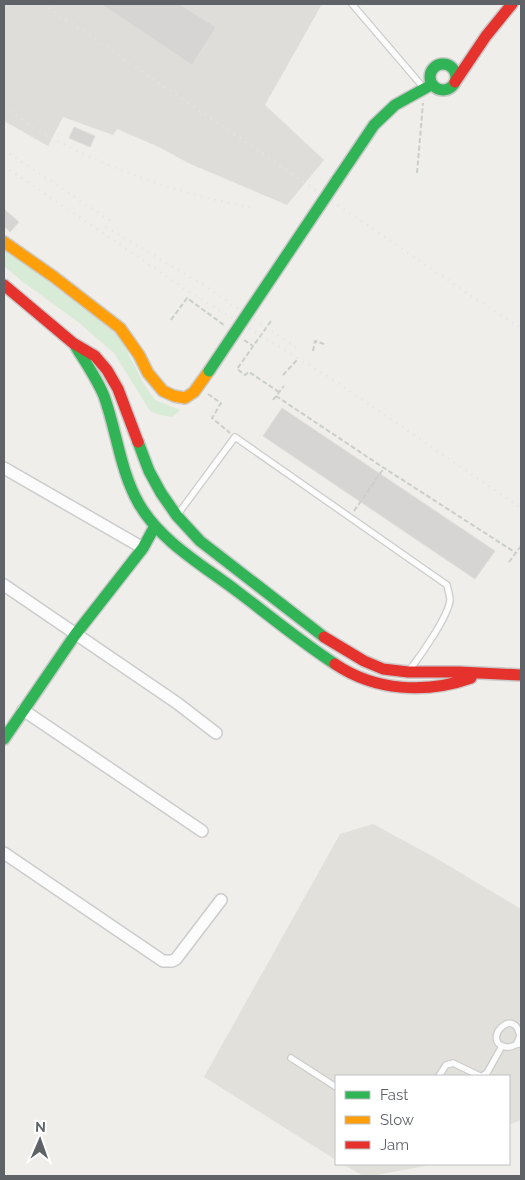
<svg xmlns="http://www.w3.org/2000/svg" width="525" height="1180" font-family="Raleway,sans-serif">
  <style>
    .industrial { fill: #dfddda }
    .education { fill: #e2e0da }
    .green { fill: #d8ebd6 }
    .building { fill: #d6d5d3; stroke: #deddd9 }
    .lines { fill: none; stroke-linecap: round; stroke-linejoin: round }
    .lane-casing { stroke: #cbcccc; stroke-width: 8 }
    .street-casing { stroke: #cbcccc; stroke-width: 14 }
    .fast-casing { stroke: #cacacb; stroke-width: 14 }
    .slow-casing { stroke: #cacacb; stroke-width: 14 }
    .jam-casing { stroke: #cacacb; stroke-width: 14 }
    .path { stroke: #cacfcc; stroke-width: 2; stroke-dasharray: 5 2.5; stroke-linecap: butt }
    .lane { stroke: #fdfcfc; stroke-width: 5.5 }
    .street { stroke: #fdfcfc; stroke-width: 11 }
    .fast { stroke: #30b455; stroke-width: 11 }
    .slow { stroke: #ff9f0a; stroke-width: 11 }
    .jam { stroke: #e5322d; stroke-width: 11 }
    .rail { stroke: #e4e4e4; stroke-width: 2.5; stroke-dasharray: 1 6; stroke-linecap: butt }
    .fast-bridge-casing { stroke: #cacacb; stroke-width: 14; stroke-linecap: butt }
    .fast-bridge { stroke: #30b455; stroke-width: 11 }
  </style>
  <rect width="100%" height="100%" fill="#efeeea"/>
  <path class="industrial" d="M4 4H322L265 105 324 160 287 205 188 163 161 148 117 129 113 135 63 117 48 146 4 121Z"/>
  <path class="education" d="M373 824 434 857 521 909V1120L509 1125V1076H336V1160L204 1077 340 834Z
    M343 1164H430L425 1166 371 1176H363Z"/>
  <path class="green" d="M4 248 119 336 145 386 155 400 180 410 172 417 160 415 150 411 114 353 78 322 23 282 4 266Z"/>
  <path class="building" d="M101 4H179L216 27 192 65Z
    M74 127 95 136 90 147 69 138Z
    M4 209 19 222 10 232 4 226Z
    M282 408 495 551 475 579 263 436Z"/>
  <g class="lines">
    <defs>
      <path id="lane" d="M352 4 423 87
        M178 514 235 437 447 585C448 590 450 596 450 600 448 617 421 655 411 668
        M517 1043 520 1036C514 1004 480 1042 506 1047 513 1048 515 1043 521 1044
        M291 1058 336 1087
        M439 1076 446 1065 453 1063 480 1076
        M482 1076 487 1073 502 1046"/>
      <path id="street" d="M4 468 143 548
        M4 585 177 703 216 733
        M23 710 202 831
        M4 853 163 961H172L176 959 221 900"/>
      <path id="fast" d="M430 77a13 13 0 1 1 26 0a13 13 0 1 1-26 0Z
        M337 180 374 125 395 105 431 85
        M76 347C86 363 97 379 104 396 117 432 120 471 139 504 161 542 204 566 238 592 270 616 301 642 335 664
        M138 442 149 471 161 493 177 516 200 541 324 637
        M4 739 75 635 143 548 155 526"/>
      <path id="slow" d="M4 242 54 277 120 328 139 355 148 373 163 391 174 396 185 398 194 392 209 371"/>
      <path id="jam" d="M455 82 486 36 512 4
        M4 285 73 343 95 356 107 370 118 389 138 442
        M324 637 364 661 383 669 408 672H459L521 675
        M335 664C375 691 426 694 471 678"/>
    </defs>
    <use href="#lane" class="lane-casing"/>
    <use href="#street" class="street-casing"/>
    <use href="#fast" class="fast-casing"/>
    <use href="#slow" class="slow-casing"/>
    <use href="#jam" class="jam-casing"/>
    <path class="path" d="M417 173 423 103
      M171 320 187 298 224 325
      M271 321 237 369 245 375 249 372 279 392
      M244 340 253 346
      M313 351 315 341 324 344
      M283 375 297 360
      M208 394 221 403 212 418 230 433
      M276 396 384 468 516 553
      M273 400 284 386
      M354 511 384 468
      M509 562 521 546"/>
    <use href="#lane" class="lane"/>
    <use href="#street" class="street"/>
    <use href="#fast" class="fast"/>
    <use href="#slow" class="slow"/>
    <use href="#jam" class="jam"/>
    <path class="rail" d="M43 4 464 291 521 328
      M4 108C22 119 40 132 59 142 120 173 184 195 250 207
      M4 150 111 221
      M4 166 191 293 329 377 521 508
      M106 227 202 284 300 350"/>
    <defs>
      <path id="fast-bridge" d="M209 371 337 180"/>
    </defs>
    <use href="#fast-bridge" class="fast-bridge-casing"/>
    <use href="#fast-bridge" class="fast-bridge"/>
  </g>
  <rect width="525" height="1180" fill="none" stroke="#5f6368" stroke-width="10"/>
  <rect x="335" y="1075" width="175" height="90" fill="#ffffff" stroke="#bfc1c3"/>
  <rect x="345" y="1091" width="25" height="8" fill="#30b455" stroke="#bfc1c3"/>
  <text x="380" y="1100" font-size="15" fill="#5f6368">Fast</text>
  <rect x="345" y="1116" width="25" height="8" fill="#ff9f0a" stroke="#bfc1c3"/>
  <text x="380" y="1125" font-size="15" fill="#5f6368">Slow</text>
  <rect x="345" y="1141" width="25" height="8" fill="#e5322d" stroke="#bfc1c3"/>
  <text x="380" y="1150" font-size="15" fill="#5f6368">Jam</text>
  <g transform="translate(40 1140) rotate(2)" stroke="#ffffff" stroke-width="4" paint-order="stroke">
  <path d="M0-4L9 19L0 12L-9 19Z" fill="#5f6368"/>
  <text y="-8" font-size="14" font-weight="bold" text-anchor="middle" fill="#5f6368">N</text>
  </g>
</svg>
